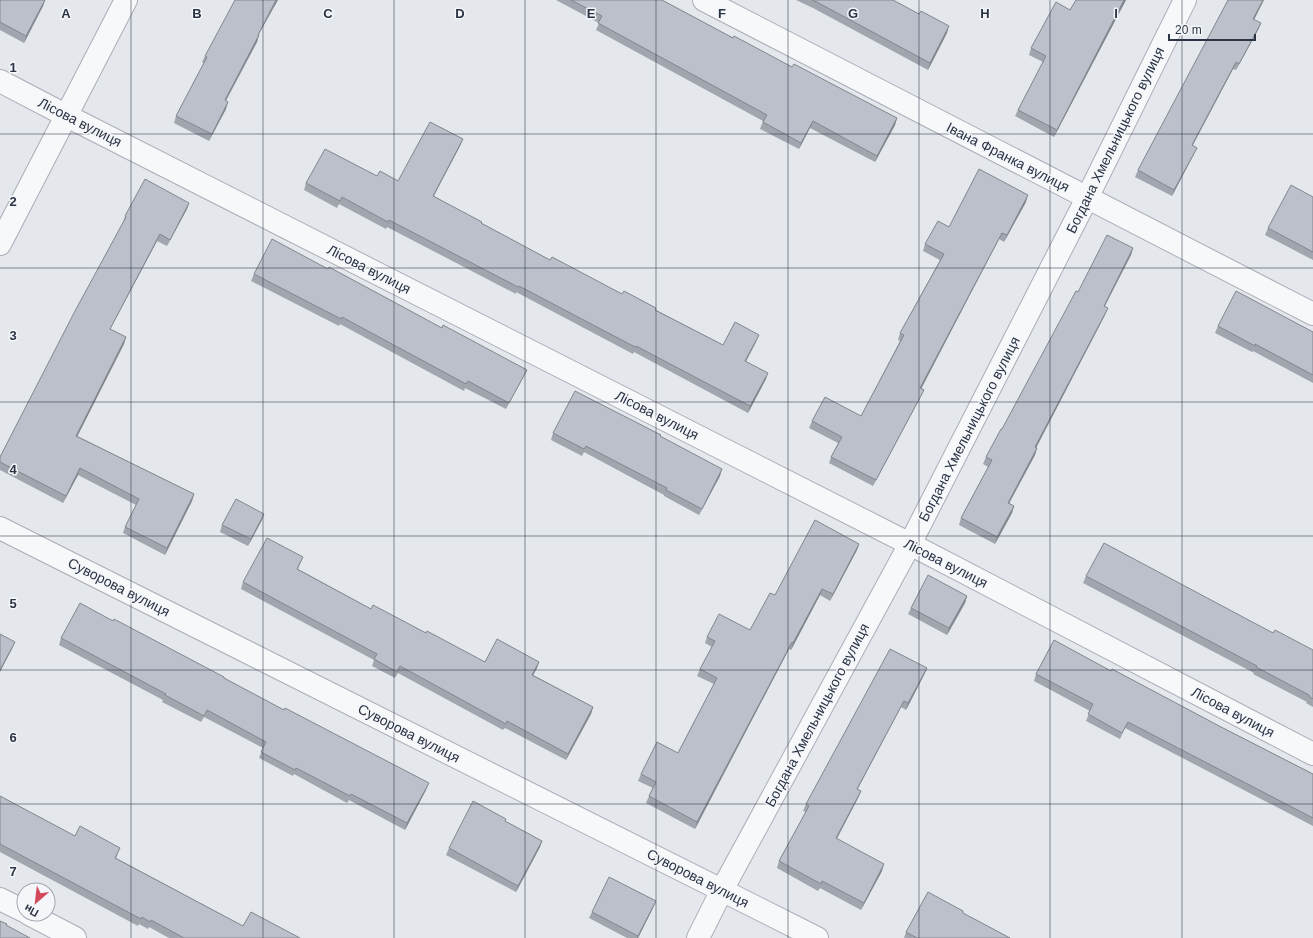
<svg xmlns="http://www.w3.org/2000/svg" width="1313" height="938" font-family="Arial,sans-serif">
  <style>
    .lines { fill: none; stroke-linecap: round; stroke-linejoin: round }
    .street-casing { stroke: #a9aeb7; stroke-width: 24 }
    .street { stroke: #f7f8fa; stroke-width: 22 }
    .wall { fill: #a1a5ae }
    .shaded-wall { fill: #83868d }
    .building { fill: #bbc0ca; stroke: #83868d }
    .grid { fill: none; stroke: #2b3445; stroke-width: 1; stroke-opacity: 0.55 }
    .labels { text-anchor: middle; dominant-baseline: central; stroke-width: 3; stroke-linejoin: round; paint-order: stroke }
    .street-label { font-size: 14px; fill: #2b3445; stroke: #f4f6f9 }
    .grid-label { font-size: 13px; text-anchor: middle; font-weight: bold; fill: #2b3445; stroke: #f4f6f9; stroke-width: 3; stroke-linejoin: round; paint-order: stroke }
  </style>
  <rect width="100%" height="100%" fill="#e4e7ec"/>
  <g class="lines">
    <defs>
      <path id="street" d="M704 0 1313 314
        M0 81 67 116 910 544 1313 754
        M0 244 126 0
        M0 528 817 938
        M0 899 24 911
        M29 914 75 938
        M698 938 722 890 910 544 1087 198 1185 0"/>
    </defs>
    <use href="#street" class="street-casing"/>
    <use href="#street" class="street"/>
  </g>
  <path class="wall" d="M0 0H45L43 6 24 43 0 30Z
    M556 0H662L733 38 792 67 897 118 895 125 875 162 810 128 799 149 760 129 763 121 596 30 599 23Z
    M796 0H893L947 33 928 70 813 8Z
    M1076 0H1126L1054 137 1015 116 1018 110 1043 62 1029 55 1031 48 1070 10Z
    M1254 20 1261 23 1258 30 1236 70 1233 69 1193 145 1194 154 1172 196 1135 177 1138 170Z
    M259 35 257 42 226 101V109L209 141 174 123 176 116 204 63 202 62 205 56Z
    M463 139 460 146 434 196 481 223 550 260 656 310 723 345 756 342 746 361 766 379 748 413 634 352 633 354 516 292V294L387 227 386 229 339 204 337 208 304 190 306 183 377 176 398 181Z
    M1313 197V260L1265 235 1268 228Z
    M1026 202 1004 242 999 239 921 388 924 390 921 396 873 486 829 463 831 457 838 443 809 428 812 421 861 416 900 341 898 340 900 333 940 260 923 251 925 244 949 227Z
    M189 203 187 209 167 246 157 241 110 329 126 337 124 344 77 436 194 494 192 501 165 555 123 533 125 527 136 505 78 475 63 503 0 470V457L123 223 125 216Z
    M1133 248 1131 255 1105 306V315L1036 447 1037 448 1035 455 1009 503 1014 506 1012 513 995 544 959 525 961 518 988 467 983 464 986 457 1002 429 1078 292Z
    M328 269 442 328 527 370 524 376 506 409 465 388 464 391 340 324 339 326 251 281 254 274Z
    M1218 326 1313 332V383L1253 351 1252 352 1215 333Z
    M553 433 660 436 720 476 699 515 664 496V495L584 452 582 456 551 440Z
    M264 514 262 520 248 546 220 532 222 525Z
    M859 544 857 550 830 601 820 595 791 650 789 649 695 829 646 803 649 796 653 788 638 781 641 774 678 753 714 684 697 676 700 669 712 647 705 643 707 637 750 630 775 595Z
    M303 557 298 569 371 609 426 633 485 662H539L537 668 533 675 593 707 591 714 566 760 505 728 503 730 398 673 395 678 372 666 374 660 241 589 243 582Z
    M1086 576 1273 633 1313 650V707L1306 703 1307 702 1253 674 1254 673 1083 583Z
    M967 596 965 603 947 635 908 614 911 608Z
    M113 621 224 678 426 790 405 830 349 800 347 803 294 774 293 776 259 758 263 748 204 717 201 722 162 702 163 700 59 645 61 638Z
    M927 668 924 675 906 710 901 707 857 789 861 791 858 798 837 839 882 871 861 910 820 888 818 891 777 868 779 861 806 812 803 811 806 804Z
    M1111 671 1313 774V826L1125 728 1120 739 1086 721 1090 711 1034 681 1036 674Z
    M0 796 75 836 118 854 116 858 243 926 300 938H169L149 927 148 929 139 924 138 926 0 852Z
    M505 821 542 841 540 847 516 892 446 855 449 848Z
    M653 908 638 938H627L589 918 592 912Z
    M963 913 1010 938H904L906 932Z"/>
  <path class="shaded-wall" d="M45 0 43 6 24 43 26 36Z
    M276 0H278L255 41 258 35Z
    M1124 0H1126L1054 137 1057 130Z
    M1263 0H1264L1251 26 1253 19Z
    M1261 23 1258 30 1236 70 1239 64Z
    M949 26 947 33 928 70 930 63Z
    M259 35 257 42 222 107 225 100Z
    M1236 62 1233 69 1189 152 1192 145Z
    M228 102 226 109 209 141 212 134Z
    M897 118 895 125 875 162 877 156Z
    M813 121 810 128 799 149 801 143Z
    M463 139 460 146 430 202 433 196Z
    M1197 148 1194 154 1172 196 1174 190Z
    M1028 195 1026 202 1004 242 1007 235Z
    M189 203 187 209 167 246 170 240Z
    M1002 233 999 239 918 395 920 388Z
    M160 234 157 241 107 335 110 329Z
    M1133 248 1131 255 1101 313 1104 306Z
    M1108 308 1105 315 1033 454 1035 447Z
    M759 335 756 342 743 367 745 361Z
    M126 337 124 344 74 443 76 436Z
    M768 373 766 379 748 413 750 406Z
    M924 390 921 396 873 486 876 480Z
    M1037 448 1035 455 1006 509 1008 503Z
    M80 468 78 475 63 503 66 496Z
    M722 469 720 476 699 515Z
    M194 494 192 501 165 555 167 548Z
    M1014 506 1012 513 995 544 997 537Z
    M264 514 262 520 248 546 251 539Z
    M859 544 857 550 830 601 833 594Z
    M822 589 820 595 791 650 793 643Z
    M967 596 965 603 947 635 949 628Z
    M15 642 12 649 0 672V670Z
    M792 642 789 649 695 829 697 822Z
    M539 662 537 668 530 681 532 675Z
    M927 668 924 675 906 710 908 703Z
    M904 701 901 707 854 796 857 789Z
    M593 707 591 714 566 760 568 754Z
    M429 783 426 790 405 830 407 823Z
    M861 791 858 798 833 845 836 838Z
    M542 841 540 847 516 892 518 886Z
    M884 864 882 871 861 910 864 903Z
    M656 901 653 908 638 938H637Z"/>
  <path class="building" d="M0 0H45L26 36 0 22Z
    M235 0H276L258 35H259L225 100 228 102 212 134 176 116 207 57 205 56Z
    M571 0H662L733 38 734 36 792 67 794 64 897 118 877 156 813 121 801 143 763 122 767 115 598 23 602 16Z
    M812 0H893L919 14 921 11 949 26 930 63 815 1V2Z
    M1076 0H1124L1057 130 1018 110 1046 56 1031 48 1056 2 1070 10Z
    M1228 0H1263L1253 19 1261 23 1239 64 1236 62 1192 145 1197 148 1174 190 1138 170Z
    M430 122 463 139 433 196 482 222 481 223 550 260 552 257 622 294 624 291 656 308 655 310 723 345 735 322 759 335 745 361 768 373 750 406 636 346 635 347 519 286 518 287 389 220 388 222 342 197 340 201 306 183 325 149 377 176 380 171 398 181Z
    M979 169 1028 195 1007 235 1002 233 920 388 924 390 876 480 831 457 842 437 812 421 825 397 861 416 904 335 900 333 944 254 925 244 938 221 949 227Z
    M145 179 189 203 170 240 160 234 110 329 126 337 76 436 194 494 167 548 125 527 139 499 80 468 66 496 0 462V457L75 311 126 217 125 216Z
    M1291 185 1313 197V252L1268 228Z
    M1107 235 1133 248 1104 306 1108 308 1035 447 1037 448 1008 503 1014 506 997 537 961 518 992 460 986 457 1001 429H1002L1076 291 1078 292Z
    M272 239 328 269 329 267 442 328 443 325 527 370 509 403 468 381 466 384 342 317 341 319 254 274Z
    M1236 291 1313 332V375L1255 344V346L1218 326Z
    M575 391 661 435 660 436 722 469 702 509 666 490 667 488 586 446 584 449 553 433Z
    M236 499 264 514 251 539 222 525Z
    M815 520 859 544 833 594 822 589 793 643 792 642 697 822 649 796 656 782 641 774 657 742 678 753 717 678 700 669 715 641 707 637 719 614 750 630 770 593 775 595Z
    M267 538 303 557 297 569 371 609 373 605 426 633 427 631 485 662 497 639 539 662 532 675 593 707 568 754 507 721 506 724 400 666 397 672 374 659 377 654 243 582Z
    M1104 543 1273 633 1275 630 1313 650V699L1309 696V695L1256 667 1257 666 1086 576Z
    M928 575 967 596 949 628 911 608Z
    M80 603 113 621 114 619 224 677V678L284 710 285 708 429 783 407 823 351 794 350 796 296 768 295 770 261 752 266 742 207 710 204 716 165 695 166 694 61 638Z
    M0 634 15 642 0 670Z
    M1054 640 1111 671 1112 669 1223 728 1313 774V818L1128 722 1122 733 1088 714 1093 704 1036 674Z
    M890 649 927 668 908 703 904 701 857 789 861 791 836 838 884 864 864 903 822 881 821 884 779 861 809 806 806 804Z
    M0 796 75 836 80 826 120 848 115 858 243 926 251 912 300 938H184L151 920 150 922 142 917 141 919 0 844Z
    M473 801 506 819 505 821 542 841 518 886 449 848Z
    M609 877 656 901 638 936 592 912Z
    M928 892 963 911V913L1010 938H917L906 932Z
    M0 921 7 924 6 925 30 938H0Z"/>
  <path class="grid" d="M131 0V938M263 0V938M394 0V938M525 0V938M656 0V938M788 0V938M919 0V938M1050 0V938M1182 0V938M0 134H1313M0 268H1313M0 402H1313M0 536H1313M0 670H1313M0 804H1313"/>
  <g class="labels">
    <g class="street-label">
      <text transform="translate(80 122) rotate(27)">Лісова вулиця</text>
      <text transform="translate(1115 140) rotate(-64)">Богдана Хмельницького вулиця</text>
      <text transform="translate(1008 157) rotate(27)">Івана Франка вулиця</text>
      <text transform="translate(369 269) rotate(27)">Лісова вулиця</text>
      <text transform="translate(657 415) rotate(27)">Лісова вулиця</text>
      <text transform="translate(969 429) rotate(-63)">Богдана Хмельницького вулиця</text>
      <text transform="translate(946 563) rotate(27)">Лісова вулиця</text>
      <text transform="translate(119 587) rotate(27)">Суворова вулиця</text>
      <text transform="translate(1233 712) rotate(28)">Лісова вулиця</text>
      <text transform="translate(817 715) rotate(-62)">Богдана Хмельницького вулиця</text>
      <text transform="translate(409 733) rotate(27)">Суворова вулиця</text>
      <text transform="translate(698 878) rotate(27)">Суворова вулиця</text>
    </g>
  </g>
  <g class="grid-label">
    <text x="66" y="18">A</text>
    <text x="197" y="18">B</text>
    <text x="328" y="18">C</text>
    <text x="460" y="18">D</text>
    <text x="591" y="18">E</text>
    <text x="722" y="18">F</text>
    <text x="853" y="18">G</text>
    <text x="985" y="18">H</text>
    <text x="1116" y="18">I</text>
    <text x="13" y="72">1</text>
    <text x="13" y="206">2</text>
    <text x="13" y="340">3</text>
    <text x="13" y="474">4</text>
    <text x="13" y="608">5</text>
    <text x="13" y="742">6</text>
    <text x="13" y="876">7</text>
  </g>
  <g transform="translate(36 902) rotate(208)"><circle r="19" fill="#f4f6f9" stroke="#a4a8b1"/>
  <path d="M0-3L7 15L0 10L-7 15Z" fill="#d1495b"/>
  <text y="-6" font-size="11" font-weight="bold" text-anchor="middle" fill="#2b3445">Пн</text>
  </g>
  <path d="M1169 34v6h86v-6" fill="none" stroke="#2b3445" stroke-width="2"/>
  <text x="1175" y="34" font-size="12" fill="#2b3445" stroke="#f4f6f9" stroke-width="3" paint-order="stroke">20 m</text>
</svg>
